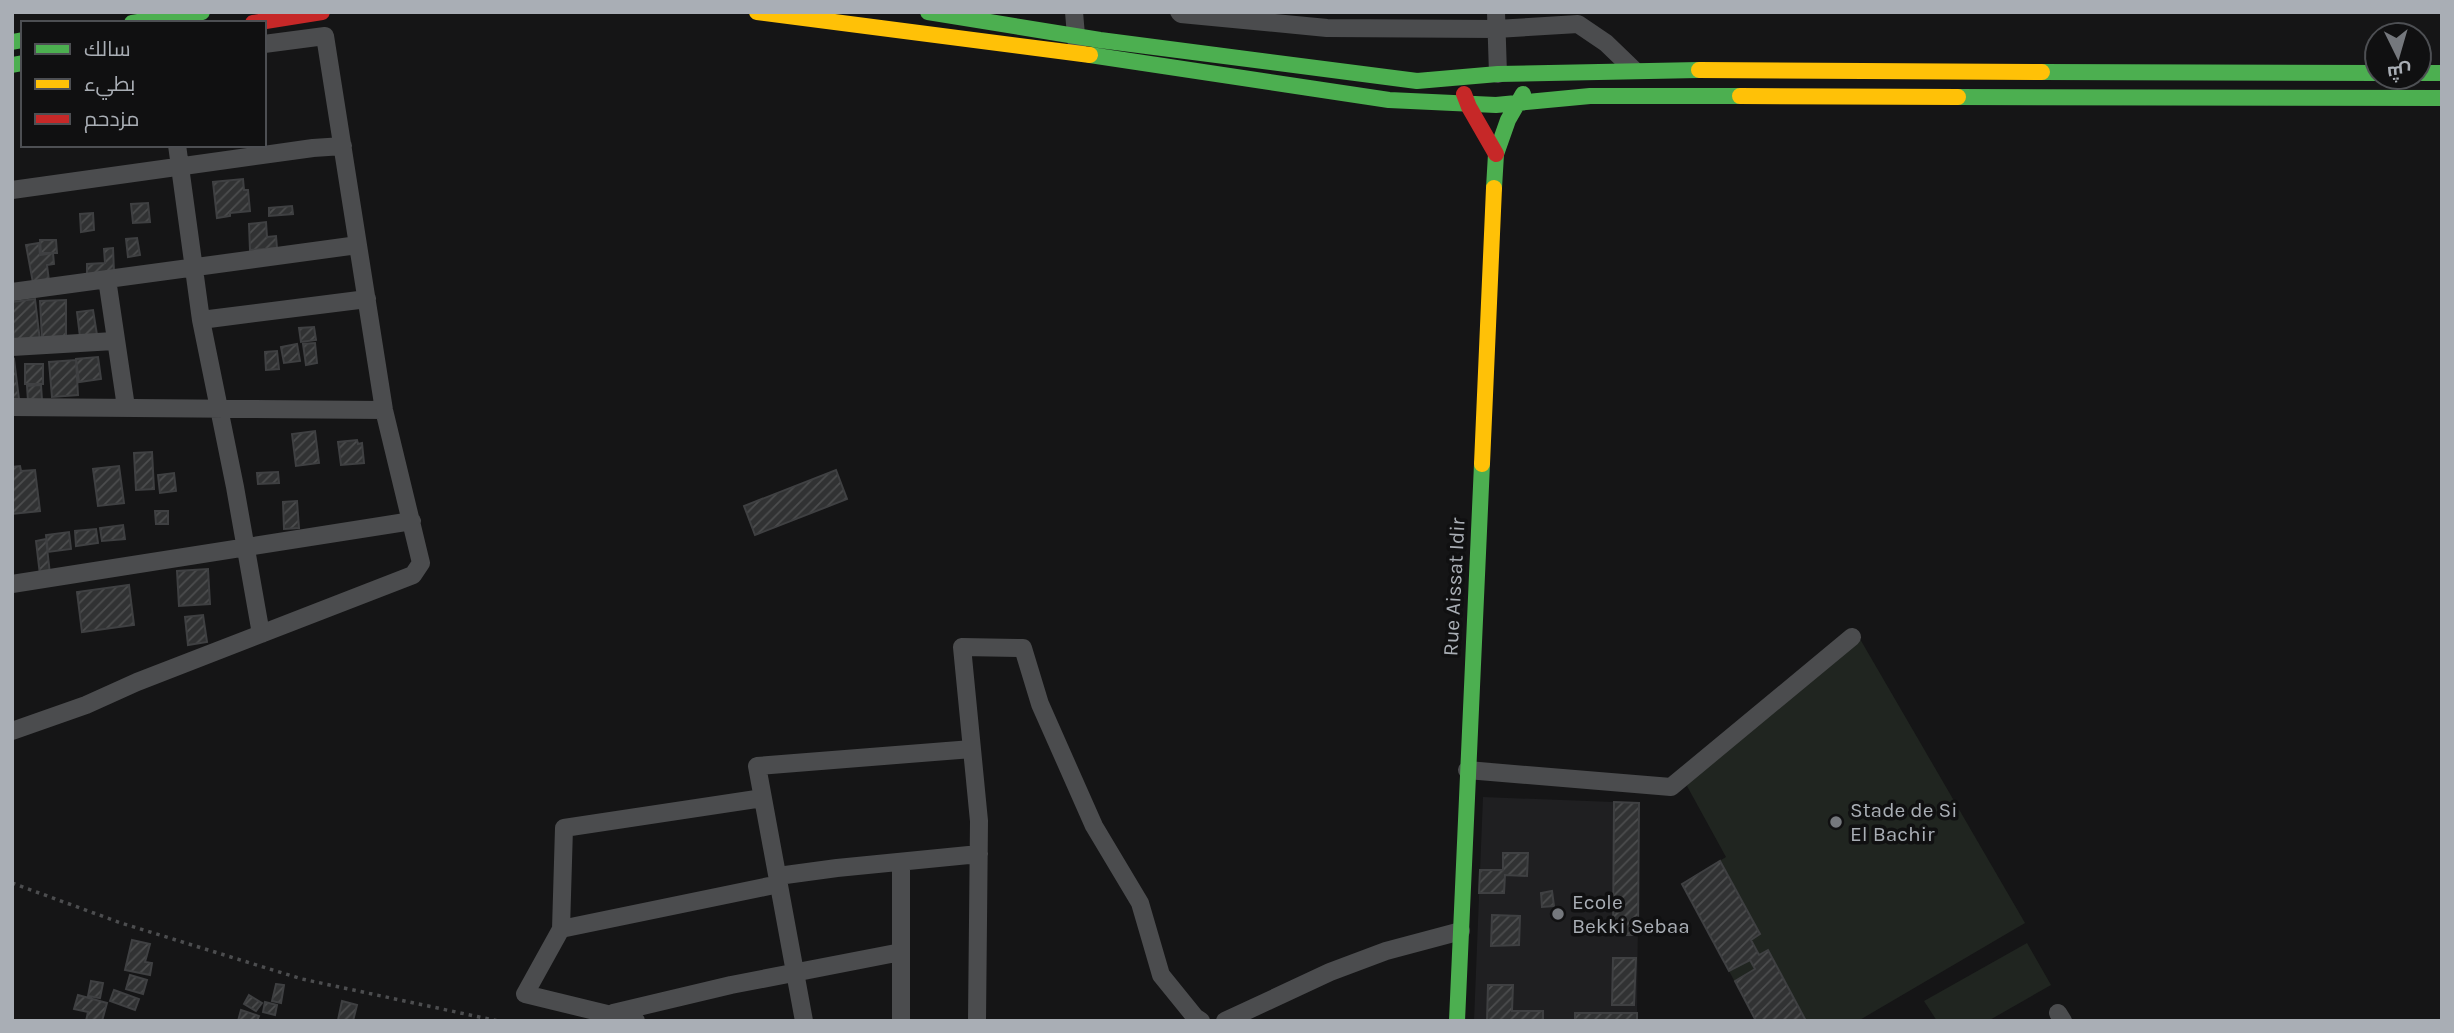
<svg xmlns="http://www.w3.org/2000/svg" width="2454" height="1033" font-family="Karla,Cairo,sans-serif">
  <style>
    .built { fill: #1f1f21 }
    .grass { fill: #202520 }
    .building { fill: url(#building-hatch); stroke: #3f4042; stroke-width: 2 }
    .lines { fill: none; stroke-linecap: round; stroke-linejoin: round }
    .path { stroke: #4c4d4f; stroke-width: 3.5; stroke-dasharray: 3.5 5; stroke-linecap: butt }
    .street { stroke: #4b4c4e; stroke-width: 18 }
    .fast { stroke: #4caf50; stroke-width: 16 }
    .slow { stroke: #ffc107; stroke-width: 16 }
    .jam { stroke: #c62828; stroke-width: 16 }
    .poi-dot { fill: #75787d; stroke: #101011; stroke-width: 2.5 }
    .labels { text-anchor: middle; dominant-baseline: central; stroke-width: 7; stroke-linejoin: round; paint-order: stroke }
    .street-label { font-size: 21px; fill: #a9aeb5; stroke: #101011 }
    .poi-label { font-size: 21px; fill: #a9aeb5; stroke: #101011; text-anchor: start }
  </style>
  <defs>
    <pattern id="building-hatch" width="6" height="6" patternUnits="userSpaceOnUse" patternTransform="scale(1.75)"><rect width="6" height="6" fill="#313233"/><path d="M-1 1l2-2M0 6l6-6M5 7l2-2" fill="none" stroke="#4c4d4e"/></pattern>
  </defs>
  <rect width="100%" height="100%" fill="#151516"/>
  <path class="built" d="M1483 797 1639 803 1637 1021H1474Z"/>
  <path class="grass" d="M1860 639 2025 923 1858 1021H1756L1682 884 1726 857 1687 786 1692 775Z
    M2027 943 2051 985 1988 1021H1937L1924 1001Z"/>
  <path class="building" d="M243 179 244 190H248L250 211 230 213V216L217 218 213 182Z
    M148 203 150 222 133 223 131 204Z
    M292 206 293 214 269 216V208Z
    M93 213 94 230 81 232 80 214Z
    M266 222 267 237 276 236 277 248 250 250 249 224Z
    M137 238 140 255 128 257 126 239Z
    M40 240H56L57 253H41Z
    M39 243 40 255 53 253 54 264 47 265 49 281 33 283 26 245Z
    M113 248 114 272 87 274V264L105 263 104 249Z
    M35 299 40 341 14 343 12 302Z
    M66 300V338L42 339 40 301Z
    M93 310 97 335 80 337 77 312Z
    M314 327 316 340 301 342 299 328Z
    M315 343 317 363 306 365 303 344Z
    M297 344 300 361 284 363 281 347Z
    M277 351 279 369 266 370 265 352Z
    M98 357 101 379 79 382 76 359Z
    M14 359 19 399 12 400V360Z
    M76 360 78 395 52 397 49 362Z
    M25 364H43V384H25Z
    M41 385 42 400 28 401 27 386Z
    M315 431 319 463 296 466 292 434Z
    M357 440 358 444 362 443 364 463 341 465 338 442Z
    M152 452 154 489 136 490 134 453Z
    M20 466 21 471 35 470 40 511 12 514V467Z
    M119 466 124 503 98 506 93 469Z
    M836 470 847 499 755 535 744 506Z
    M278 472 279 483 258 484 257 473Z
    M174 473 176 491 160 493 158 475Z
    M297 501 299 528 284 529 283 502Z
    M155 511H168V524H156Z
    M123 525 125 539 102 541 100 528Z
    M96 529 98 543 76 546 75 531Z
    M69 532 71 549 48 552 46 535Z
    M46 539 50 574 40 575 36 541Z
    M208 569 210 604 179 606 177 571Z
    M129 585 134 625 82 632 77 592Z
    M203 615 207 642 188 645 185 617Z
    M1614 802 1639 803 1638 935H1613Z
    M1503 853H1528L1527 876 1505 875 1504 893H1479L1480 870H1503Z
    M1720 861 1760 934 1751 940 1759 955 1768 950 1806 1021H1756L1735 981 1755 969 1750 960 1729 971 1682 884Z
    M1552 891 1554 906 1542 907 1541 893Z
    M1492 915 1520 916 1519 945 1491 946Z
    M132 940 150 944 145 962 152 963 150 975 125 970Z
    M1613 958H1636L1634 1005H1612Z
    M130 975 147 980 143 994 126 989Z
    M91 981 103 983 100 998 88 996Z
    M276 984 284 985 281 1003 272 1001Z
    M1488 985H1513L1512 1011H1543V1021H1487Z
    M114 990 139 999 135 1010 110 1001Z
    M78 995 107 1003 102 1021H86L88 1012 74 1009Z
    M249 995 262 1003 256 1011 244 1004Z
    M342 1001 357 1005 353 1021 338 1020Z
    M265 1002 277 1005 275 1015 263 1012Z
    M241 1010 259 1016 257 1021H238Z
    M1575 1013H1637V1021H1575Z"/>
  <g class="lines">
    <path class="path" d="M12 883 121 923 302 979 498 1021"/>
    <path class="street" d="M1074 12 1077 47
      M1179 12 1181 14 1327 28 1496 29 1578 24 1606 43 1634 70
      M1496 12 1498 74
      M177 145 201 320 235 487 261 634
      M12 190 313 148 343 146
      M107 279 126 407
      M12 292 358 245
      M201 320 367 299
      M12 347 114 341
      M12 407 384 410
      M12 584 412 521
      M12 731 86 705 137 682 413 575 421 563 384 410 325 36 264 44
      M1467 770 1671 787 1852 637
      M778 876 837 868 979 854
      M561 929 564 828 763 798
      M613 1013 731 985 901 952
      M2058 1013 2063 1021
      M636 1021 525 994 561 929 779 884
      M804 1021 757 766 972 749
      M901 1021V862
      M977 1021 979 821 962 647 1023 648 1040 704 1094 826 1140 903 1161 975 1195 1017 1201 1021
      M1225 1021 1330 972 1386 951 1461 931"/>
    <path class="fast" d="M928 12 1100 40 1417 81 1498 74 1699 70
      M132 23 202 12
      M12 42 23 40
      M1090 55 1389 100 1496 105 1590 96H1740
      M12 65 23 63
      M2042 72 2377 73
      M2419 73H2442
      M1958 97 2442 98
      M1494 188 1496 154 1508 120 1523 94
      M1457 1021 1482 464"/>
    <path class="slow" d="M757 12 1090 55
      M1699 70 2042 72
      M1740 96 1958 97
      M1482 464 1494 188"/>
    <path class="jam" d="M253 23 322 12
      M1464 94 1469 107 1496 154"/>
  </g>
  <g class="poi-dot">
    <circle cx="1836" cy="822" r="7"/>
    <circle cx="1558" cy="914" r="7"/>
  </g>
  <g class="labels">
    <g class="street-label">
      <text transform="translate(1454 587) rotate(-87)">Rue Aissat Idir</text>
    </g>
    <g class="poi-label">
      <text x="1850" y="810">Stade de Si<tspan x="1850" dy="24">El Bachir</tspan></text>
      <text x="1572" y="902">Ecole<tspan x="1572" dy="24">Bekki Sebaa</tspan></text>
    </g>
  </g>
  <rect width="2454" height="1033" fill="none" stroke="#a9aeb5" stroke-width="28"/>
  <rect x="21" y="21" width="245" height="126" fill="#101011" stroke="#4d4f53" stroke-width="2"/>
  <rect x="35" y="44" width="35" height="10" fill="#4caf50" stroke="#4d4f53" stroke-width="2"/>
  <text x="84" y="56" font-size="21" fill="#a9aeb5">سالك</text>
  <rect x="35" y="79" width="35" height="10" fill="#ffc107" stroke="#4d4f53" stroke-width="2"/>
  <text x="84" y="91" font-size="21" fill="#a9aeb5">بطيء</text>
  <rect x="35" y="114" width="35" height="10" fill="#c62828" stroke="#4d4f53" stroke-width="2"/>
  <text x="84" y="126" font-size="21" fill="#a9aeb5">مزدحم</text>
  <g transform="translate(2398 56) rotate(175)"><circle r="33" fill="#101011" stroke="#4d4f53" stroke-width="2"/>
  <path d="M0-5L12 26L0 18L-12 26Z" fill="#75787d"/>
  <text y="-10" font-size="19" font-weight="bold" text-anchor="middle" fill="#a9aeb5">ش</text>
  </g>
</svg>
